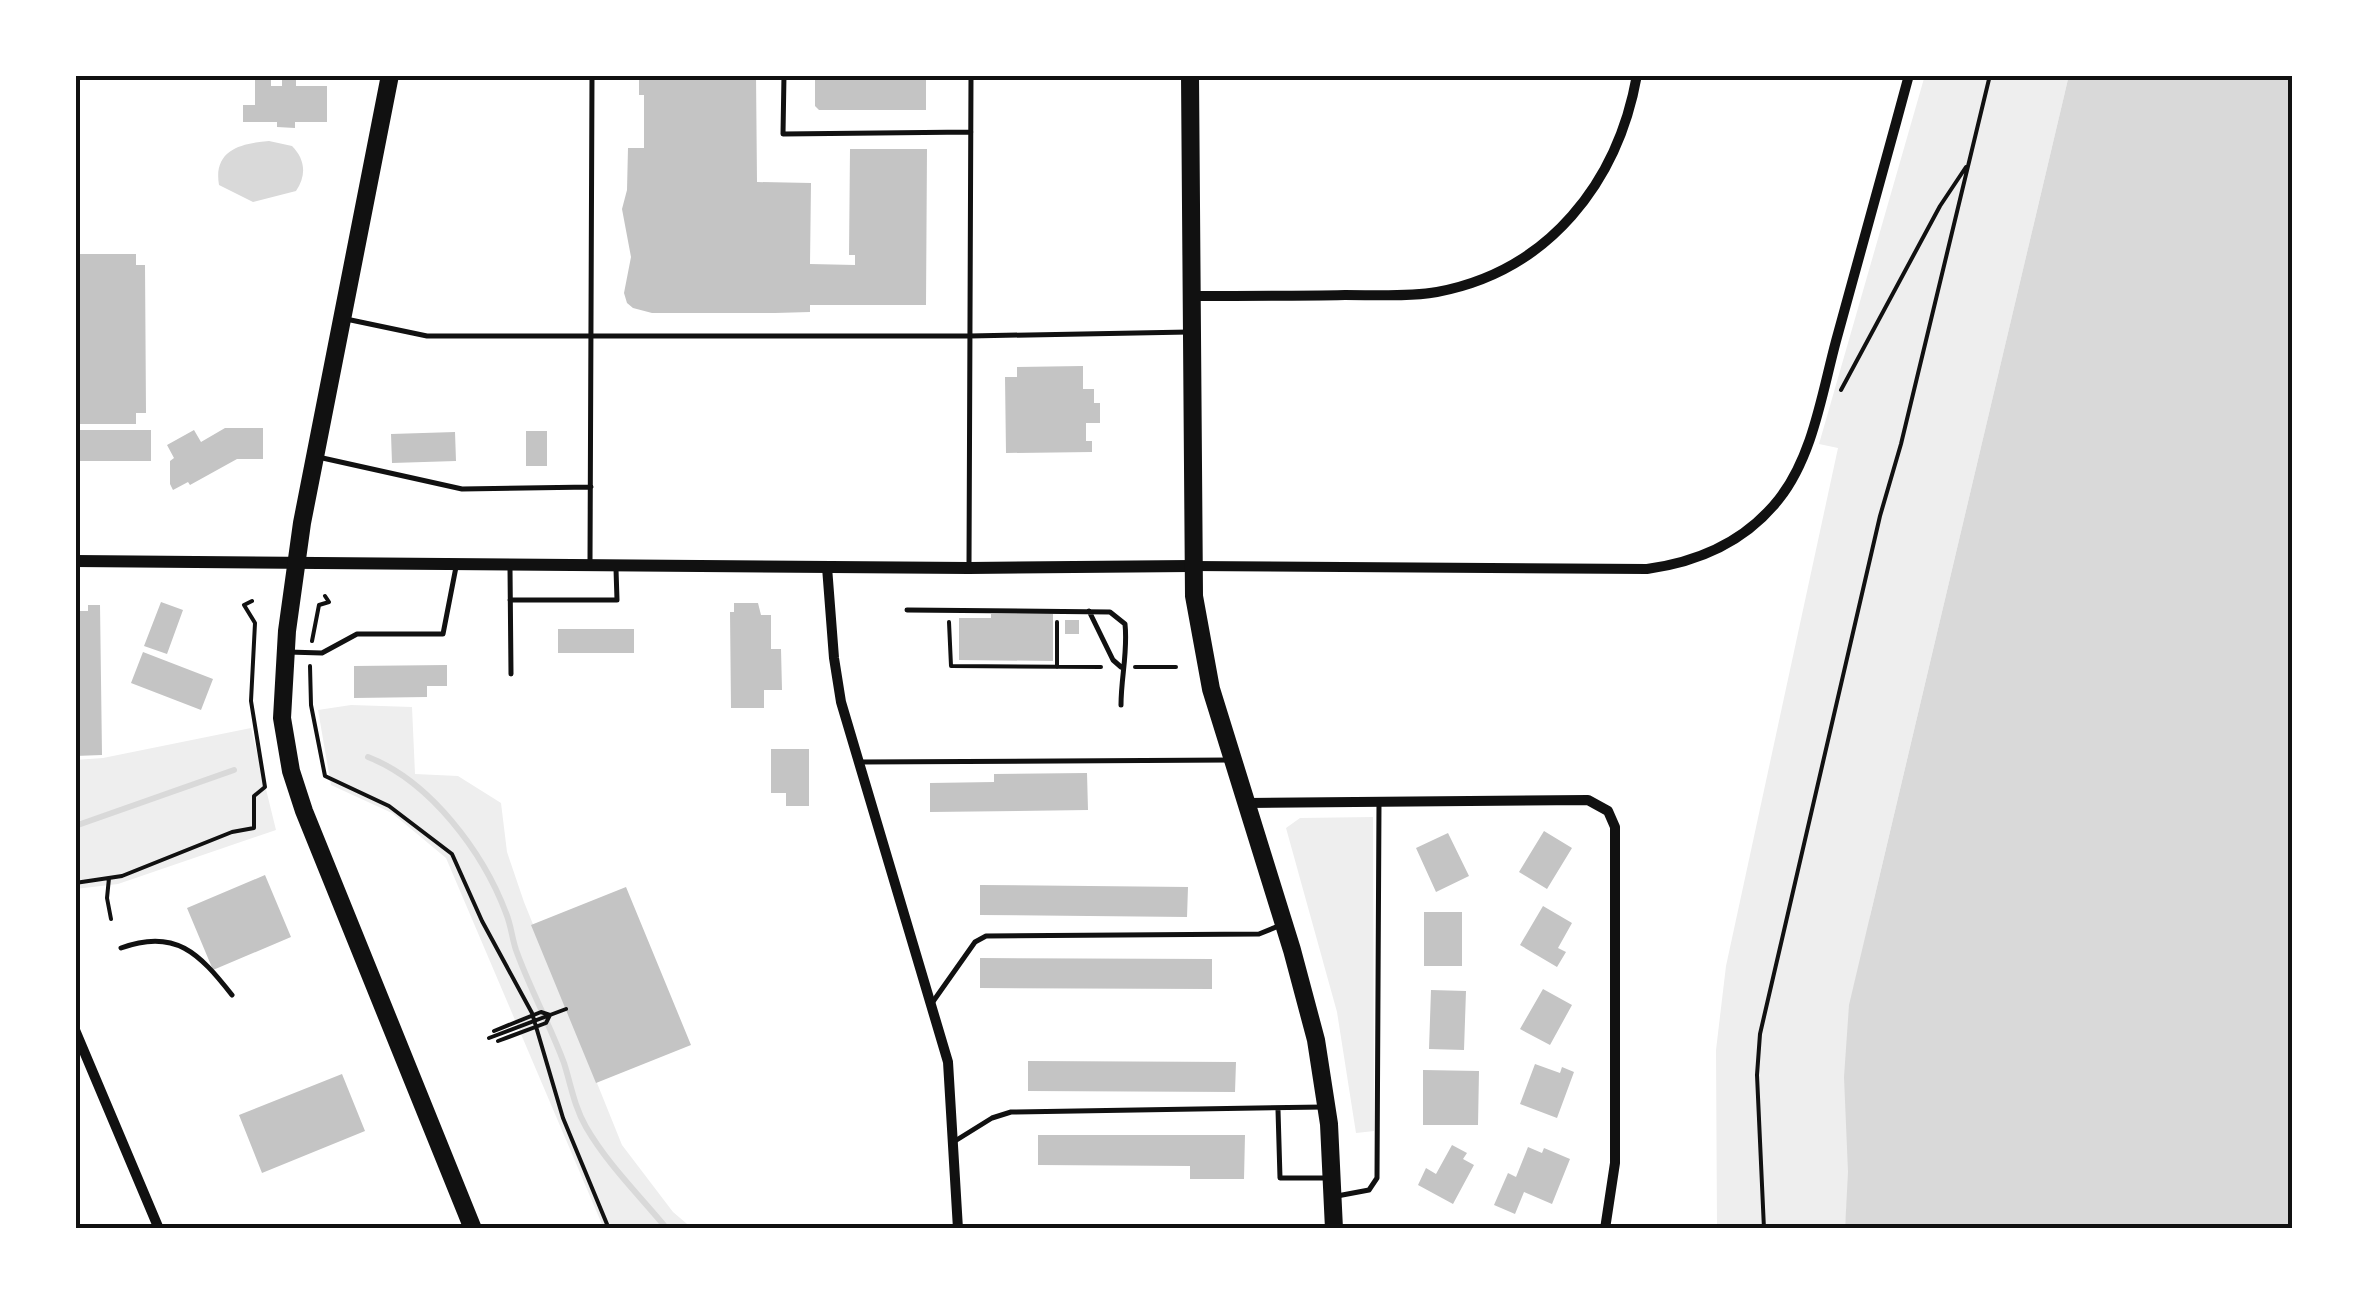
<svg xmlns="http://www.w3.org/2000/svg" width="2367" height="1304" font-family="Rubik,sans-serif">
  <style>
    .green { fill: #eee }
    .water { fill: #d9d9d9 }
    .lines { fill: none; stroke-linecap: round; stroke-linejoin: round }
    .stream { stroke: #d9d9d9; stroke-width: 6 }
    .building { fill: #c4c4c4 }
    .path { stroke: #111; stroke-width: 4 }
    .service { stroke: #111; stroke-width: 5 }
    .minor { stroke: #111; stroke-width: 10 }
    .tertiary { stroke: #111; stroke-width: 12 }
    .primary { stroke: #111; stroke-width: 18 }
    .neatline { fill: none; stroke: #111; stroke-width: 4 }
  </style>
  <rect width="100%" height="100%" fill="#fff"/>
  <path class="green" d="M1925 75H2069L1870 916 1845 1229H1717L1716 1050 1726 966 1838 448 1819 444Z
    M351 705 412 707 415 774 458 776 501 803 507 852 524 902 622 1145 673 1212 693 1229H604L446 858 392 813 331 785 318 710Z
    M251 728 276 830 118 884 75 889V760L103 758Z
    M1373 817 1374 1131 1356 1133 1337 1012 1286 828 1300 818Z"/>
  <path class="water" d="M2069 75H2292V1229H1845L1848 1172 1844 1077 1849 1005Z
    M269 141 292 146C305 159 307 175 296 191L253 202 219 185C213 150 241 143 269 141Z"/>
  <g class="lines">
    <path class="stream" d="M368 757C430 781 483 852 506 913 511 925 512 938 516 950 530 989 550 1025 564 1063 571 1085 574 1106 586 1127 608 1165 640 1196 667 1229
      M75 826 234 770"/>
  </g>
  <path class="building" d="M639 75H756L757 182 811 183 810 264 855 265V255H849L850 149H927L926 305H810V312L775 313H652L633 308 627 303 624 293 631 257 622 209 627 190 628 148H644V95H639Z
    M815 75H926V110H819L815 106Z
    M255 78H271V86H282V79H296V86H327V122H295V128L277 127V122H243V105H255Z
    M75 254H136V265H145L146 413H136V424H75Z
    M1083 366V389H1094V403H1100V423H1086V441H1092V452L1006 453 1005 377H1017V367Z
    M225 428H263V459H237L190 485 188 482 173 490 170 484V461L174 458 167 445 194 430 201 442Z
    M75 430H151V461H75Z
    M526 431H547V466H526Z
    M455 432 456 461 392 463 391 434Z
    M161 602 183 610 167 654 144 646Z
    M734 603H758L761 615H771V649H781L782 690H764V708H731L730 612H734Z
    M88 605H100L102 755 75 756V611H88Z
    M991 614H1053V661L959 660V618H991Z
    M1065 620H1079V634H1065Z
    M558 629H634V653H558Z
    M143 652 213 679 201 710 131 683Z
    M447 665V686H427V697L354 698V666Z
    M771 749H809V806H786V793H771Z
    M1087 773 1088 810 930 812V783L994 782V774Z
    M1544 831 1572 848 1547 889 1519 872Z
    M1448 833 1469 876 1436 892 1416 848Z
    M265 875 291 937 213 970 187 908Z
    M980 885 1188 887 1187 917 980 915Z
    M626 887 691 1045 596 1083 531 925Z
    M1543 906 1572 923 1558 948 1566 952 1557 967 1520 945Z
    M1424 912H1462V966H1424Z
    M980 958 1212 959V989L980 988Z
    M1543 989 1572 1005 1550 1045 1520 1029Z
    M1431 990 1466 991 1464 1050 1429 1049Z
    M1028 1061 1236 1062 1235 1092 1028 1091Z
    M1535 1064 1560 1073 1562 1067 1574 1072 1557 1118 1520 1104Z
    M1423 1070 1479 1071 1478 1125H1423Z
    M342 1074 365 1131 262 1173 239 1115Z
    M1038 1135H1245L1244 1179H1190V1166L1038 1165Z
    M1452 1145 1467 1153 1463 1159 1474 1165 1453 1204 1418 1185 1426 1168 1436 1174Z
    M1528 1147 1542 1153 1544 1148 1570 1159 1552 1204 1524 1192 1515 1214 1494 1205 1508 1173 1516 1177Z"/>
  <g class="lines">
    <path class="path" d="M1841 390 1940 206 1966 167
      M949 622 951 666 1101 667
      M1057 622V667
      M312 641 319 605 329 602 325 596
      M310 666 311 705 325 776 389 806 452 854 482 921 532 1013 563 1118 609 1229
      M1135 667H1176
      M109 878 107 898 111 919
      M75 883 122 876 232 832 254 828V796L265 787 251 701 255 623 244 605 252 601
      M494 1031 541 1012 550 1015 566 1009
      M489 1038 550 1015
      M498 1041 546 1023 550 1015
      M1764 1229 1757 1075 1760 1034 1880 516 1901 444 1990 75"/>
    <path class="service" d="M784 75 783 134 971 132
      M346 319 427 336H970L1189 332
      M318 457 462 489 591 487
      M590 563 592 75
      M969 565 971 75
      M510 568 511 674
      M510 600H617L616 569
      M907 610 1110 612 1125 624C1128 652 1121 677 1121 705
      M1089 611 1113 660 1121 667
      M288 652 322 653 357 634H443L456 567
      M861 762 1230 760
      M121 948C175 928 199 953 232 995
      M932 1003 975 942 986 936 1259 934 1281 925
      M1278 1110 1280 1178H1325
      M955 1141 992 1118 1011 1112 1324 1107
      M1337 1196 1369 1190 1377 1178 1379 802"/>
    <path class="minor" d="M1191 296C1242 296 1294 296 1345 295 1375 295 1407 297 1437 292 1549 271 1618 182 1637 75
      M1192 566 1647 569C1698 562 1746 541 1779 499 1813 456 1822 393 1836 341 1860 253 1885 164 1909 75
      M827 567 834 658 841 702 948 1062 958 1229
      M1247 803 1588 800 1608 811 1615 827V1163L1605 1229
      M75 1030 159 1229"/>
    <path class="tertiary" d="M75 561 969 568 1191 566"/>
    <path class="primary" d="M390 75 302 523 287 631 282 718 291 771 304 811 473 1229
      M1190 75 1194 596 1211 689 1292 950 1316 1040 1329 1124 1334 1229"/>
  </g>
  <rect width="2367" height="1304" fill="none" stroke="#ffffff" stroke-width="155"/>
  <rect x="78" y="78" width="2212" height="1148" class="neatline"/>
</svg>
